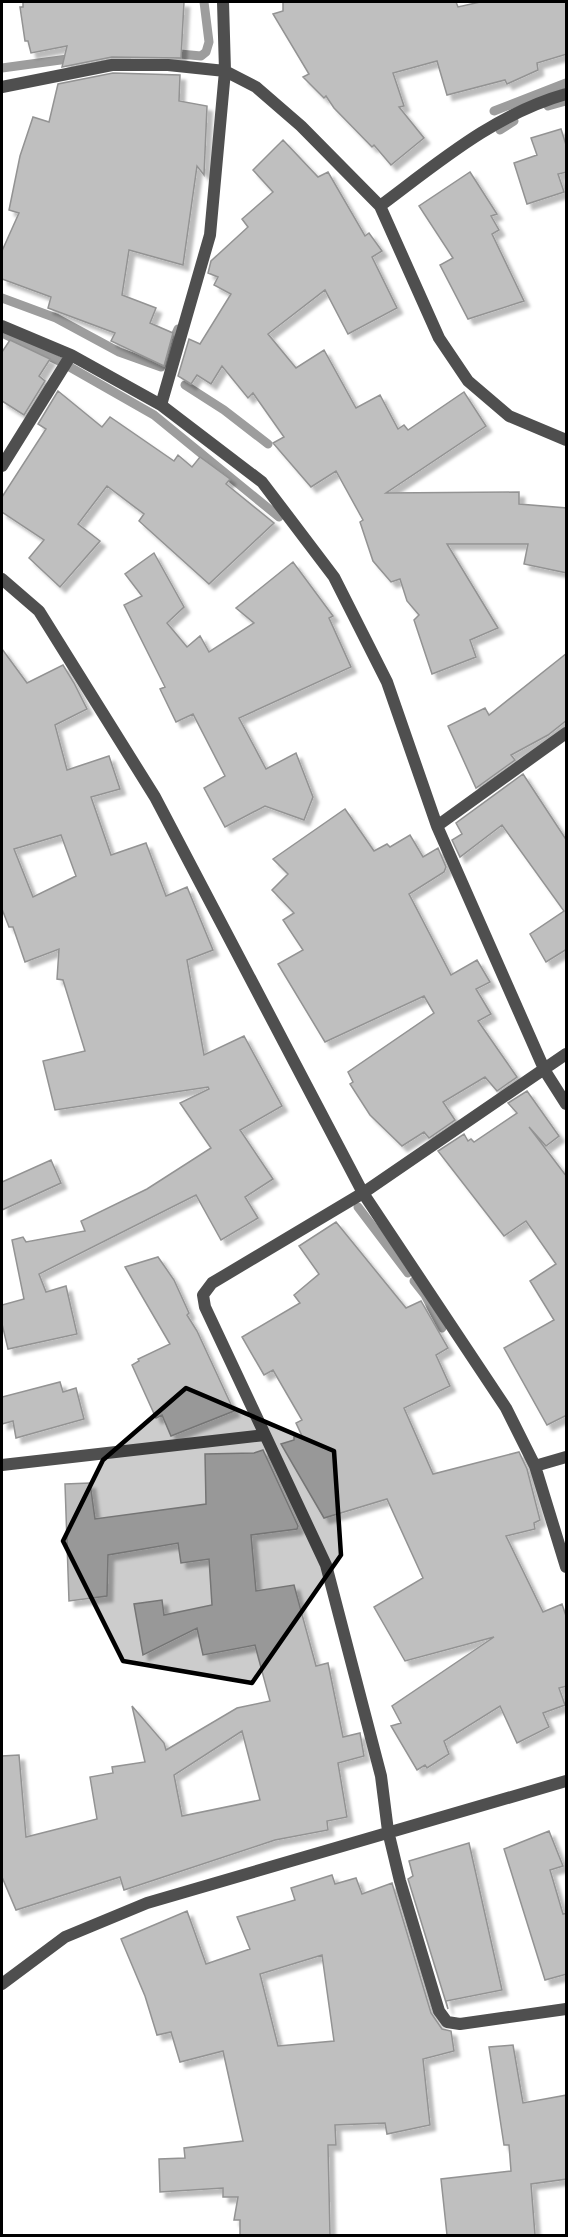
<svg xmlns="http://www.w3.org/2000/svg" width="568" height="2237" font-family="'Space Grotesk',sans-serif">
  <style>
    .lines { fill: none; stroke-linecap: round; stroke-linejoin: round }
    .stream { stroke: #9d9d9d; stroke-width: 9 }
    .building { fill: #bfbfbf; stroke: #939393; stroke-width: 1.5; fill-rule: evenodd; filter: url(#shadow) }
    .minor { stroke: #4f4f4f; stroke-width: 12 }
    .marked { fill: #000; fill-opacity: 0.2; stroke: #000; stroke-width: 4.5; stroke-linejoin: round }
  </style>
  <defs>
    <filter id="shadow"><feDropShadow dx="5.5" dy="5.5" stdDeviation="1.5" flood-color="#0004"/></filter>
  </defs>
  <rect width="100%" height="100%" fill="#fff"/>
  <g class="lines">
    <path class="stream" d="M169 53 201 56 206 52 209 42 204 2
      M2 68 75 58
      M548 106 566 101
      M494 111 566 83
      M500 130 514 121
      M2 298 56 318 119 352 161 367 178 329
      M2 333 61 362 154 415 279 517
      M185 385 224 410 268 444
      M358 1207 408 1273
      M414 1281 425 1295 442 1328"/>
  </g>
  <path class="building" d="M23 2H184L181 58 112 57 62 67 67 46 31 53 28 41H25L20 7H23Z
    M283 2H456L458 7 480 2H567V54L537 63 538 70 507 84 505 80 447 95 437 61 393 73 404 106 399 107 424 138 391 165 374 145 372 147 334 108 326 96 324 98 303 77 309 74 273 14 283 11Z
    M113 73 180 75 179 101 207 106 204 175 197 166 183 265 129 250 122 295 156 308 150 323 173 333 164 366 111 341 115 333 48 308 51 297 2 279V251L19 213 9 210 20 156 33 117 49 122 58 84Z
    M561 129 567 148V172L558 174 564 192 527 204 514 163 537 155 531 138Z
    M283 140 318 177 328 172 365 236 369 233 382 251 372 257 397 308 348 334 325 290 268 334 296 368 324 350 356 408 380 395 398 429 404 425 408 430 464 392 486 426 386 493 519 492V504L567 508V573L524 564 528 544H447L498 628 470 640 476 657 432 674 414 620 419 615 407 601 400 579 391 582 373 561 360 522 363 520 336 471 311 487 273 443 284 437 253 393 248 398 222 366 211 384 197 375 191 384 178 376 189 339 200 344 231 294 214 285 218 277 208 273 211 261 248 227 242 219 273 192 253 170Z
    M470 172 497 214 491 216 499 230 492 234 524 301 468 319 440 265 453 258 419 206Z
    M10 340 50 359 39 376 45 381 24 415 2 401V352Z
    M58 391 102 427 110 417 174 461 178 455 192 467 200 457 230 479 226 484 274 523 209 584 139 521 144 514 107 486 78 524 100 541 60 587 29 558 44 540 2 512V497L46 429 38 424Z
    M154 553 184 607 167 623 187 647 200 636 209 652 254 623 236 608 293 562 333 616 329 618 351 667 239 718 266 769 296 753 313 797 304 820 265 806 225 827 204 788 225 776 193 714 176 722 160 689 165 687 124 605 142 596 125 574Z
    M2 649 27 683 63 665 74 683 87 709 55 725 67 770 109 756 120 789 91 797 111 855 146 843 166 896 187 887 213 950 187 960 204 1055 244 1036 282 1106 240 1130 273 1179 245 1197 258 1218 221 1240 196 1195 39 1274 46 1292 66 1286 77 1334 8 1349 2 1324V1305L24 1299 12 1240 23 1237 26 1242 85 1231 81 1221 147 1189 211 1148 180 1103 209 1089 208 1087 55 1110 43 1061 85 1051 63 980 57 979 59 949 25 962 13 927H9L2 909ZM61 835 76 876 33 897 14 849Z
    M567 653V720L548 735 511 755 515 760 476 788 448 726 485 708 489 715Z
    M523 774 567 841V949L546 962 530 934 564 911 502 825 460 857 452 840 462 834 456 823Z
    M345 809 374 851 387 844 390 847 410 835 423 857 438 848 446 867 444 872 409 894 451 975 477 960 490 982 476 989 491 1014 478 1021 517 1077 497 1091 485 1077 443 1102 455 1120 429 1138 424 1132 402 1146 370 1115 350 1084 353 1082 348 1072 434 1013 424 996 325 1042 278 964 303 950 283 920 294 913 272 890 288 874 273 859Z
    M527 1091 559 1136 546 1146 529 1127 567 1177V1415L547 1425 504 1348 554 1320 530 1281 556 1264 526 1221 504 1236 438 1151 464 1134 468 1141 471 1139 474 1142 517 1113 508 1103Z
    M51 1160 61 1183 2 1210V1182Z
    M336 1222 406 1308 421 1301 448 1348 436 1355 450 1386 404 1408 433 1474 519 1452 527 1469 540 1520 534 1523 535 1529 506 1536 543 1612 562 1604 567 1619V1686L559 1688 565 1705 543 1713 549 1727 517 1743 500 1706 444 1741 449 1754 427 1768 425 1765 417 1770 391 1726 401 1723 392 1706 494 1637 405 1661 374 1607 423 1578 387 1499 324 1518 281 1444 294 1440V1437L302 1436 296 1423 302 1420 273 1370 264 1375 242 1337 300 1303 294 1295 319 1274 299 1246Z
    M158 1257 174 1280 189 1313 187 1315 197 1331 234 1411 171 1436 162 1415 156 1418 132 1365 139 1361 138 1359 170 1344 125 1267Z
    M60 1382 63 1392 76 1388 84 1419 16 1438 13 1421 2 1424V1397Z
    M263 1450 298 1526 297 1529 251 1535 256 1591 294 1585 316 1666 328 1663 343 1737 360 1733 364 1756 338 1763 347 1817 327 1821 328 1830 275 1840 124 1890 120 1877 16 1910 2 1877V1756L19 1755 26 1837 97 1819 90 1777 113 1773 112 1767 145 1762 132 1706 164 1743 166 1750 237 1708 270 1701 255 1645 203 1655 197 1628 143 1655 134 1604 162 1600 164 1615 212 1605 209 1559 181 1563 178 1543 108 1555 107 1596 69 1601 65 1484 90 1483 95 1519 206 1504 205 1454 254 1453ZM242 1731 260 1800 182 1816 174 1775Z
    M549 1831 563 1866 550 1870 563 1914 567 1913V1974L545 1980 504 1849Z
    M469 1843 502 1990 446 2001 448 2009 408 1879 413 1876 409 1861Z
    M332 1875 335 1884 356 1878 362 1894 392 1883 431 2013 442 2029 451 2031 454 2051 423 2059 430 2125 387 2134 385 2123 335 2125 336 2145H328L330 2235H240V2220H234L238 2197H223V2188L160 2192 159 2159 185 2158 184 2148 243 2141 223 2051 180 2062 171 2032 157 2035 145 1996 121 1939 187 1911 206 1964 250 1949 237 1917 295 1900 291 1888ZM322 1955 334 2041 278 2046 260 1974Z
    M513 2045 523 2103 567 2095V2179L531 2184 535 2235H447L441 2179 511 2171 509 2145H504L489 2047Z"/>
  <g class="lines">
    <path class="minor" d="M2 87 112 65H168L225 71 256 87 301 126 380 206 439 338 468 381 509 416 566 440
      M380 206C439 162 495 114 566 94
      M2 326 71 355 161 405 262 482 334 577 387 682 437 826 545 1071 566 1104
      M161 405 210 235 225 71 223 2
      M2 466 71 355
      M2 579 39 611 155 797 363 1193 506 1408 535 1466 566 1567
      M437 826 566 733
      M566 1054 363 1193 212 1283 203 1295 205 1307 326 1565 381 1776 388 1831 400 1881 439 2011 447 2022 460 2024 566 2009
      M2 1465 265 1435
      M535 1466 566 1457
      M2 1984 65 1937 147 1903 566 1781"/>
  </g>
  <path class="marked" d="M186 1388 334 1451 341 1555 252 1683 123 1661 63 1541 103 1460Z"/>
  <rect width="568" height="2237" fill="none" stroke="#000000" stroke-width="6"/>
</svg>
